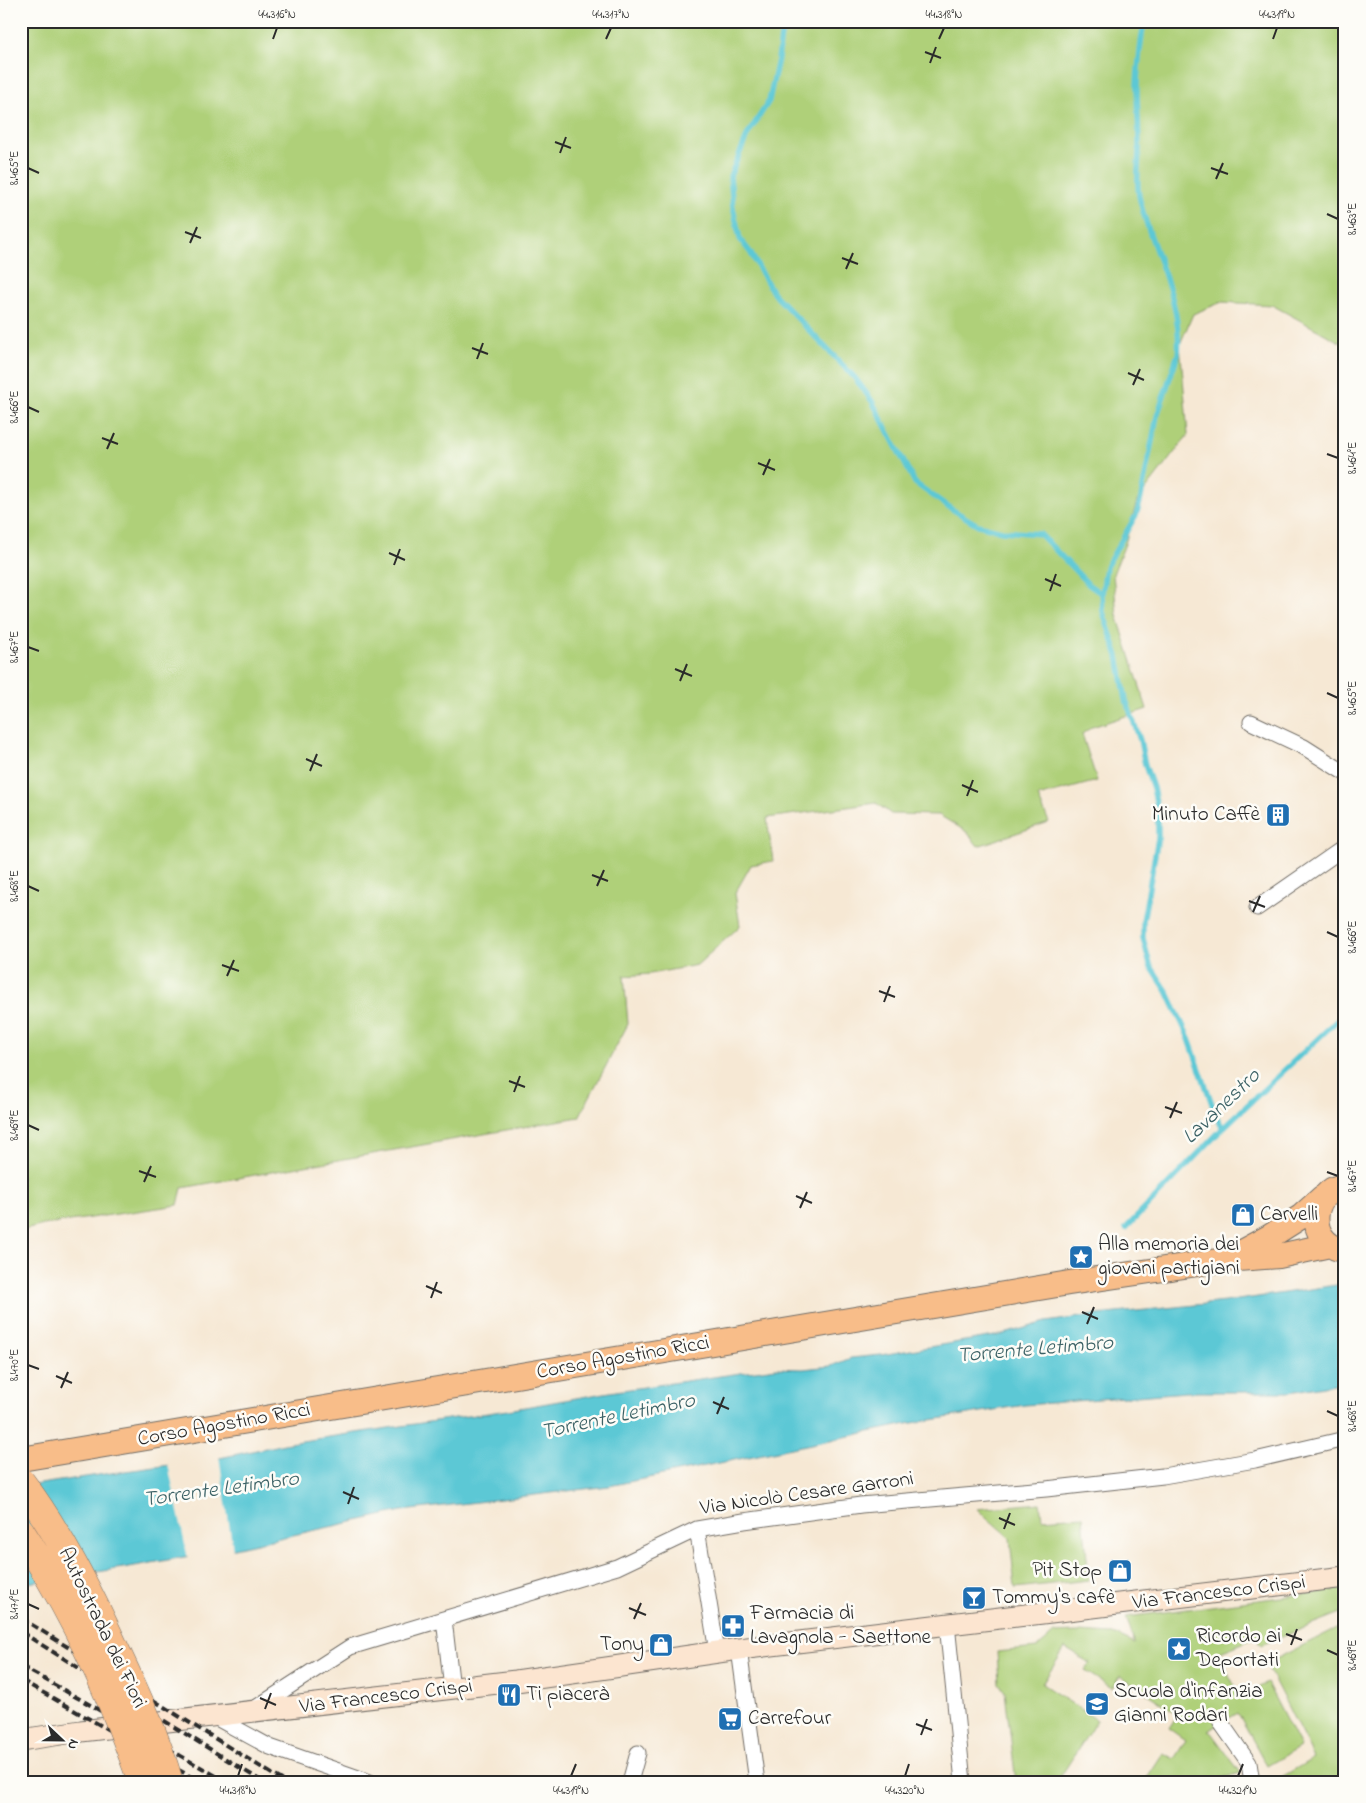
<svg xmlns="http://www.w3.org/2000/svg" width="1366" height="1803" font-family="'Indie Flower',sans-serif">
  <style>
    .green { fill: #afd079; stroke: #6d7e52 }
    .water { fill: #5cc8d5; stroke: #447a80 }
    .pier { fill: #f6e8d4 }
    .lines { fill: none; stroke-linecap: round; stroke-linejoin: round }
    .stream { stroke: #5cc8d5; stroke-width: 5.5 }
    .street-casing { stroke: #726d66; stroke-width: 17 }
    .secondary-casing { stroke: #726d66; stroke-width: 23 }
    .primary-casing { stroke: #726d66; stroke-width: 26 }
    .street { stroke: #fff; stroke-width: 15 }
    .secondary { stroke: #fce5d0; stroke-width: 21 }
    .primary { stroke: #f8bd89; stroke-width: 24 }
    .rail { stroke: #2b2b2b; stroke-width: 4; stroke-dasharray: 8 4; stroke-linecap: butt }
    .highway-bridge-casing { stroke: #726d66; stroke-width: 29; stroke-linecap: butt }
    .highway-bridge { stroke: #f8bd89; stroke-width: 28 }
    .ticks { fill: none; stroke: #2b2b2b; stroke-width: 2 }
    .labels { text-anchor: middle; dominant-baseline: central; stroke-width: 5; stroke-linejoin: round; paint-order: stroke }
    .poi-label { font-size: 21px; fill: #2b2b2b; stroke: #fdfcf7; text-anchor: start }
    .street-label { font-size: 21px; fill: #2b2b2b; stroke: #fdfcf7 }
    .water-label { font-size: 22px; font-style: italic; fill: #3c6266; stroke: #fdfcf7 }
    .neatline { fill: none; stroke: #2b2b2b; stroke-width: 2 }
    .ticks-label { font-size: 12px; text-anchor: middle; fill: #2b2b2b }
  </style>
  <rect width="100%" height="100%" fill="#fdfcf7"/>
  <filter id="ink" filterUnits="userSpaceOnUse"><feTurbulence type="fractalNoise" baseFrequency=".02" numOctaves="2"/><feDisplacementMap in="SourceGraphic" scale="10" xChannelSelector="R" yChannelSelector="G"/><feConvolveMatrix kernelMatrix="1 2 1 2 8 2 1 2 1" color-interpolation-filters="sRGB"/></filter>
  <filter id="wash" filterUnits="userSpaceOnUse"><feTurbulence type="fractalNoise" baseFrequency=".0096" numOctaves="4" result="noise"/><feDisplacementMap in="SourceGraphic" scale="20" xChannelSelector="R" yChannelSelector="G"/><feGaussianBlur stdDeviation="1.12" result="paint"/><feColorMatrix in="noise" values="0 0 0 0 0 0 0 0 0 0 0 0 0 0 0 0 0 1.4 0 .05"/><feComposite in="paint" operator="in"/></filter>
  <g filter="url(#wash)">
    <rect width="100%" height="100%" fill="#f6e8d4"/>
    <path class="green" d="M21 21H1345V345L1272 305 1222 302 1193 314 1180 344 1188 435 1137 501 1125 544 1113 574 1117 615 1147 709 1092 727 1082 734 1097 781 1038 797 1049 822 978 846 967 832 939 815 891 814 876 803 767 818 773 861 751 865 735 893 740 926 697 965 650 974 624 976 628 1024 579 1117 182 1188 178 1205 43 1225 21 1231Z
      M1040 1503 1042 1519 1083 1516 1089 1580 1015 1588 1010 1538 977 1509Z
      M1344 1589 1345 1612 1261 1645 1255 1638 1218 1653 1240 1697 1267 1683 1300 1747 1267 1766 1238 1713 1209 1730 1241 1773 1207 1782H1144L1163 1753 1174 1759 1186 1740 1169 1728 1178 1714 1120 1676 1112 1688 1085 1671 1090 1663 1065 1648 1042 1684 1097 1720 1059 1779 1016 1782 1005 1692 999 1683 997 1652 1037 1648 1054 1633 1078 1632 1113 1634 1135 1644 1126 1617Z
      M1345 1624V1782H1273L1314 1758 1266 1664Z"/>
    <path class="water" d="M1343 1284 1345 1286V1382L1290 1392H1186L1025 1405 912 1423 609 1486 402 1511 234 1548 129 1567 21 1584V1487L118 1472 215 1459 289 1443 508 1410 616 1391 776 1368 803 1369 831 1366 851 1358 881 1355 1001 1335 1046 1322 1087 1316 1225 1302Z"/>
    <path class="pier" d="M219 1456 233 1550 188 1559 168 1464Z"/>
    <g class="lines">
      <path class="stream" d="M783 21 778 59 769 101 748 134 730 176 733 207 740 239 750 252 773 293 855 378 872 401 915 483 950 508 978 525 1002 531 1040 534 1089 585 1102 594
        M1144 21C1141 43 1137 67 1137 89 1137 108 1139 127 1139 147 1139 163 1136 180 1139 196 1150 249 1183 298 1178 354L1157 416 1140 502 1136 515 1106 567 1102 594 1103 612 1118 656 1126 700 1140 740 1145 765 1153 788 1158 811V838L1143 921V938L1150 965 1167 991 1188 1036 1217 1118 1223 1128
        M1126 1228 1223 1128 1345 1013"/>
    </g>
  </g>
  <g filter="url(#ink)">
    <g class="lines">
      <defs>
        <path id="street" d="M1251 722 1304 747 1345 773
          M1257 908 1345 847
          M697 1529 717 1652
          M444 1619 452 1689
          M947 1624 963 1782
          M739 1649 757 1782
          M254 1709 350 1647 617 1567 697 1529 744 1521 861 1505 1046 1489 1163 1476 1255 1460 1345 1439
          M213 1716 270 1747 370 1782
          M1221 1723 1249 1763 1252 1782
          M630 1782 638 1753"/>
        <path id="secondary" d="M21 1740 81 1731 516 1681 739 1649 1345 1577"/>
        <path id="primary" d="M1342 1250C1306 1242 1309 1191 1345 1185
          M1234 1256 1269 1237 1302 1216 1323 1197
          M21 1459 1069 1283 1225 1260 1279 1256 1330 1245"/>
      </defs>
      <use href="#street" class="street-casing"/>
      <use href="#secondary" class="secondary-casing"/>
      <use href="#primary" class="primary-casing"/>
      <use href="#street" class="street"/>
      <use href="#secondary" class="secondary"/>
      <use href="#primary" class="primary"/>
      <path class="rail" d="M21 1618 285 1782
        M21 1632 263 1782
        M21 1666 227 1782
        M21 1680 200 1782"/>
      <defs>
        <path id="highway-bridge" d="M21 1482C60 1534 89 1592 116 1651 136 1693 156 1737 169 1782
          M21 1532C62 1594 95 1659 122 1728 129 1746 136 1764 142 1782"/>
      </defs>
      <use href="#highway-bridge" class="highway-bridge-casing"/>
      <use href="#highway-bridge" class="highway-bridge"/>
    </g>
  </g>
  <path class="ticks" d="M273 39 277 28M606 39 611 28M939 39 944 28M1273 39 1277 28M925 52 941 58M930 63 936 47M555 142 571 148M560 153 566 137M28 168 39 173M1211 168 1228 174M1216 179 1223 163M1327 214 1338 219M185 232 201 238M190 243 197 227M842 258 858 264M846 269 853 253M472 348 488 354M477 359 483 343M1128 373 1144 380M1133 385 1140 369M28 407 39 412M102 438 118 444M107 449 114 433M1327 454 1338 458M758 463 775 470M763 475 770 459M389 553 405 560M394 565 400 549M1045 579 1061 586M1050 591 1056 574M28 647 39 651M675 669 692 676M680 681 687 664M1327 693 1338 698M306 759 322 766M310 771 317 754M962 785 978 792M967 796 973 780M592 875 608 881M28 886 39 891M597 886 604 870M1249 901 1265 907M1253 912 1260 896M1327 932 1338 937M222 965 239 971M227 976 234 960M879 991 895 997M884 1002 890 986M509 1081 525 1087M514 1092 520 1076M1165 1107 1182 1113M1170 1118 1177 1102M28 1125 39 1130M139 1171 156 1177M1327 1172 1338 1176M144 1182 151 1166M796 1196 812 1203M800 1208 807 1192M426 1286 442 1293M431 1298 437 1282M1082 1312 1098 1319M1087 1324 1094 1307M28 1365 39 1369M56 1376 72 1383M61 1388 68 1372M713 1402 729 1409M1327 1411 1338 1416M717 1414 724 1397M343 1492 359 1499M348 1504 354 1487M999 1518 1015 1525M1004 1529 1010 1513M28 1604 39 1609M629 1608 646 1615M634 1619 641 1603M1286 1634 1302 1640M1291 1645 1297 1629M1327 1650 1338 1655M260 1698 276 1705M265 1709 271 1693M916 1724 932 1730M921 1735 927 1719M238 1776 242 1764M571 1776 576 1764M905 1776 909 1764M1238 1776 1243 1764"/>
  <defs>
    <symbol id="building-square" viewBox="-11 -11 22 22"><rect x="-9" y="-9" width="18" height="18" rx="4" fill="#1f6fb2" stroke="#fdfcf7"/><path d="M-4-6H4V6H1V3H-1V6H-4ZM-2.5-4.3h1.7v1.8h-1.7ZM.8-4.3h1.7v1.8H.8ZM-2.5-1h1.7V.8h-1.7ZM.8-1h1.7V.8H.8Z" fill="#fff"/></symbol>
    <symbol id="shop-square" viewBox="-11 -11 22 22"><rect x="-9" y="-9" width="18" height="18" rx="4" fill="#1f6fb2" stroke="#fdfcf7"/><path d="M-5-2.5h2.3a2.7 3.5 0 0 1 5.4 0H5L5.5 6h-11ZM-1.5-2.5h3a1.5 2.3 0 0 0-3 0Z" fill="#fff"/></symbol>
    <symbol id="sight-square" viewBox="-11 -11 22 22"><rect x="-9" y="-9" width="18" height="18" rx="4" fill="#1f6fb2" stroke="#fdfcf7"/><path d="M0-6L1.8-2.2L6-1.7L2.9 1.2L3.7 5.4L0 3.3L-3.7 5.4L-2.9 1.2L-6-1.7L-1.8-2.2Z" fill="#fff"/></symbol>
    <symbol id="bar-square" viewBox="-11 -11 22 22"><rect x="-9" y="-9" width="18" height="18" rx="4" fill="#1f6fb2" stroke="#fdfcf7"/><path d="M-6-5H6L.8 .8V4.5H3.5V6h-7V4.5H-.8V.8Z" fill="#fff"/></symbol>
    <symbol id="pharmacy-square" viewBox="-11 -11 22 22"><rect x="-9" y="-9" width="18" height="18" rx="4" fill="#1f6fb2" stroke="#fdfcf7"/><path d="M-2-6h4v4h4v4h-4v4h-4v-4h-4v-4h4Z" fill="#fff"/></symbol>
    <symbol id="restaurant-square" viewBox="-11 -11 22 22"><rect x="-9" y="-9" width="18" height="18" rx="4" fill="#1f6fb2" stroke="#fdfcf7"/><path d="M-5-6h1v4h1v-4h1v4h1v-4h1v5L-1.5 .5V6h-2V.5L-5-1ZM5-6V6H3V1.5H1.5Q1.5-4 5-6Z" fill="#fff"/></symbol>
    <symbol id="school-square" viewBox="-11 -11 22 22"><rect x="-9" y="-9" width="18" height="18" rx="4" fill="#1f6fb2" stroke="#fdfcf7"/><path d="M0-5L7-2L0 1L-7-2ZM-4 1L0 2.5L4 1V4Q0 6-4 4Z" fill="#fff"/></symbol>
    <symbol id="supermarket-square" viewBox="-11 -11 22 22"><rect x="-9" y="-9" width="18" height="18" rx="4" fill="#1f6fb2" stroke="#fdfcf7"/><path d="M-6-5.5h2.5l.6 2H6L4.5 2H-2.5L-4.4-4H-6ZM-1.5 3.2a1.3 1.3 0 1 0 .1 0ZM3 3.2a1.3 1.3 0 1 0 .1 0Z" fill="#fff"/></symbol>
  </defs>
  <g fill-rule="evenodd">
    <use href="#building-square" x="1264" y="801" width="28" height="28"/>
    <use href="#shop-square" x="1229" y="1201" width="28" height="28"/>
    <use href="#sight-square" x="1067" y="1243" width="28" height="28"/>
    <use href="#shop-square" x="1106" y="1557" width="28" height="28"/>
    <use href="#bar-square" x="960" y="1584" width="28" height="28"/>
    <use href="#pharmacy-square" x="719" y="1612" width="28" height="28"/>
    <use href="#shop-square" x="647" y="1631" width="28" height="28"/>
    <use href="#sight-square" x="1165" y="1635" width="28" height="28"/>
    <use href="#restaurant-square" x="495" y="1681" width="28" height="28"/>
    <use href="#school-square" x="1083" y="1690" width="28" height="28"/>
    <use href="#supermarket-square" x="716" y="1705" width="28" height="28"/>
  </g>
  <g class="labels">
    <g class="poi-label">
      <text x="1260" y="815" text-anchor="end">Minuto Caffè</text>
      <text x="1260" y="1215">Carvelli</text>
      <text x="1098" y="1245">Alla memoria dei<tspan x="1098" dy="24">giovani partigiani</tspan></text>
      <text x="1102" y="1571" text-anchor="end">Pit Stop</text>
      <text x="992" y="1598">Tommy's cafè</text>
      <text x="750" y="1614">Farmacia di<tspan x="750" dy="24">Lavagnola - Saettone</tspan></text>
      <text x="1196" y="1637">Ricordo ai<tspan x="1196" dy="24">Deportati</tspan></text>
      <text x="644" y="1645" text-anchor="end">Tony</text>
      <text x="1114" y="1692">Scuola d'infanzia<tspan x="1114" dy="24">Gianni Rodari</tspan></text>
      <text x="526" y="1695">Ti piacerà</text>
      <text x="748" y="1719">Carrefour</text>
    </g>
    <g class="street-label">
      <text transform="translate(623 1358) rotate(-10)">Corso Agostino Ricci</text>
      <text transform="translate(224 1425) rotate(-10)">Corso Agostino Ricci</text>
      <text transform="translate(807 1494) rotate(-8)">Via Nicolò Cesare Garroni</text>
      <text transform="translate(1219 1593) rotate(-7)">Via Francesco Crispi</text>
      <text transform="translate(102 1628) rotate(64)">Autostrada dei Fiori</text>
      <text transform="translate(386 1697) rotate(-7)">Via Francesco Crispi</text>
    </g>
    <g class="water-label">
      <text transform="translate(1222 1107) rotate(-44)">Lavanestro</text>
      <text transform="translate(1035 1350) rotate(-5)">Torrente Letimbro</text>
      <text transform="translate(618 1417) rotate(-12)">Torrente Letimbro</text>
      <text transform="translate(221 1490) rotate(-8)">Torrente Letimbro</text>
    </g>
  </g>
  <rect width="1366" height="1803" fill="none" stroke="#fdfcf7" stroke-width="55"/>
  <g transform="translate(62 1740) rotate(112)" stroke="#fdfcf7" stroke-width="4" paint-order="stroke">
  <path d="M0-4L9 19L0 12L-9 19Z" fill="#2b2b2b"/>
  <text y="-8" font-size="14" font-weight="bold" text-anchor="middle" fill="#2b2b2b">N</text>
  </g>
  <rect x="28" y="28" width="1310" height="1748" class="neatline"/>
  <g class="ticks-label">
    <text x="277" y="18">44.316°N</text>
    <text x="611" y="18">44.317°N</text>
    <text x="944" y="18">44.318°N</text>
    <text x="1277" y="18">44.319°N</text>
    <text transform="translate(14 168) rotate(-90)" y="4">8.465°E</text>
    <text transform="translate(1352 219) rotate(-90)" y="4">8.463°E</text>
    <text transform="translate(14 407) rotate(-90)" y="4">8.466°E</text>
    <text transform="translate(1352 458) rotate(-90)" y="4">8.464°E</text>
    <text transform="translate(14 647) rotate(-90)" y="4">8.467°E</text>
    <text transform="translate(1352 698) rotate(-90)" y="4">8.465°E</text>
    <text transform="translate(14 886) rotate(-90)" y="4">8.468°E</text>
    <text transform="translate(1352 937) rotate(-90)" y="4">8.466°E</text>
    <text transform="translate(14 1125) rotate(-90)" y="4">8.469°E</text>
    <text transform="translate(1352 1176) rotate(-90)" y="4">8.467°E</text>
    <text transform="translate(14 1365) rotate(-90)" y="4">8.470°E</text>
    <text transform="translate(1352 1416) rotate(-90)" y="4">8.468°E</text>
    <text transform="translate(14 1604) rotate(-90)" y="4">8.471°E</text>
    <text transform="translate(1352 1655) rotate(-90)" y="4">8.469°E</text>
    <text x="238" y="1794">44.318°N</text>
    <text x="571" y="1794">44.319°N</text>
    <text x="905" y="1794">44.320°N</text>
    <text x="1238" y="1794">44.321°N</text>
  </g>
</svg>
